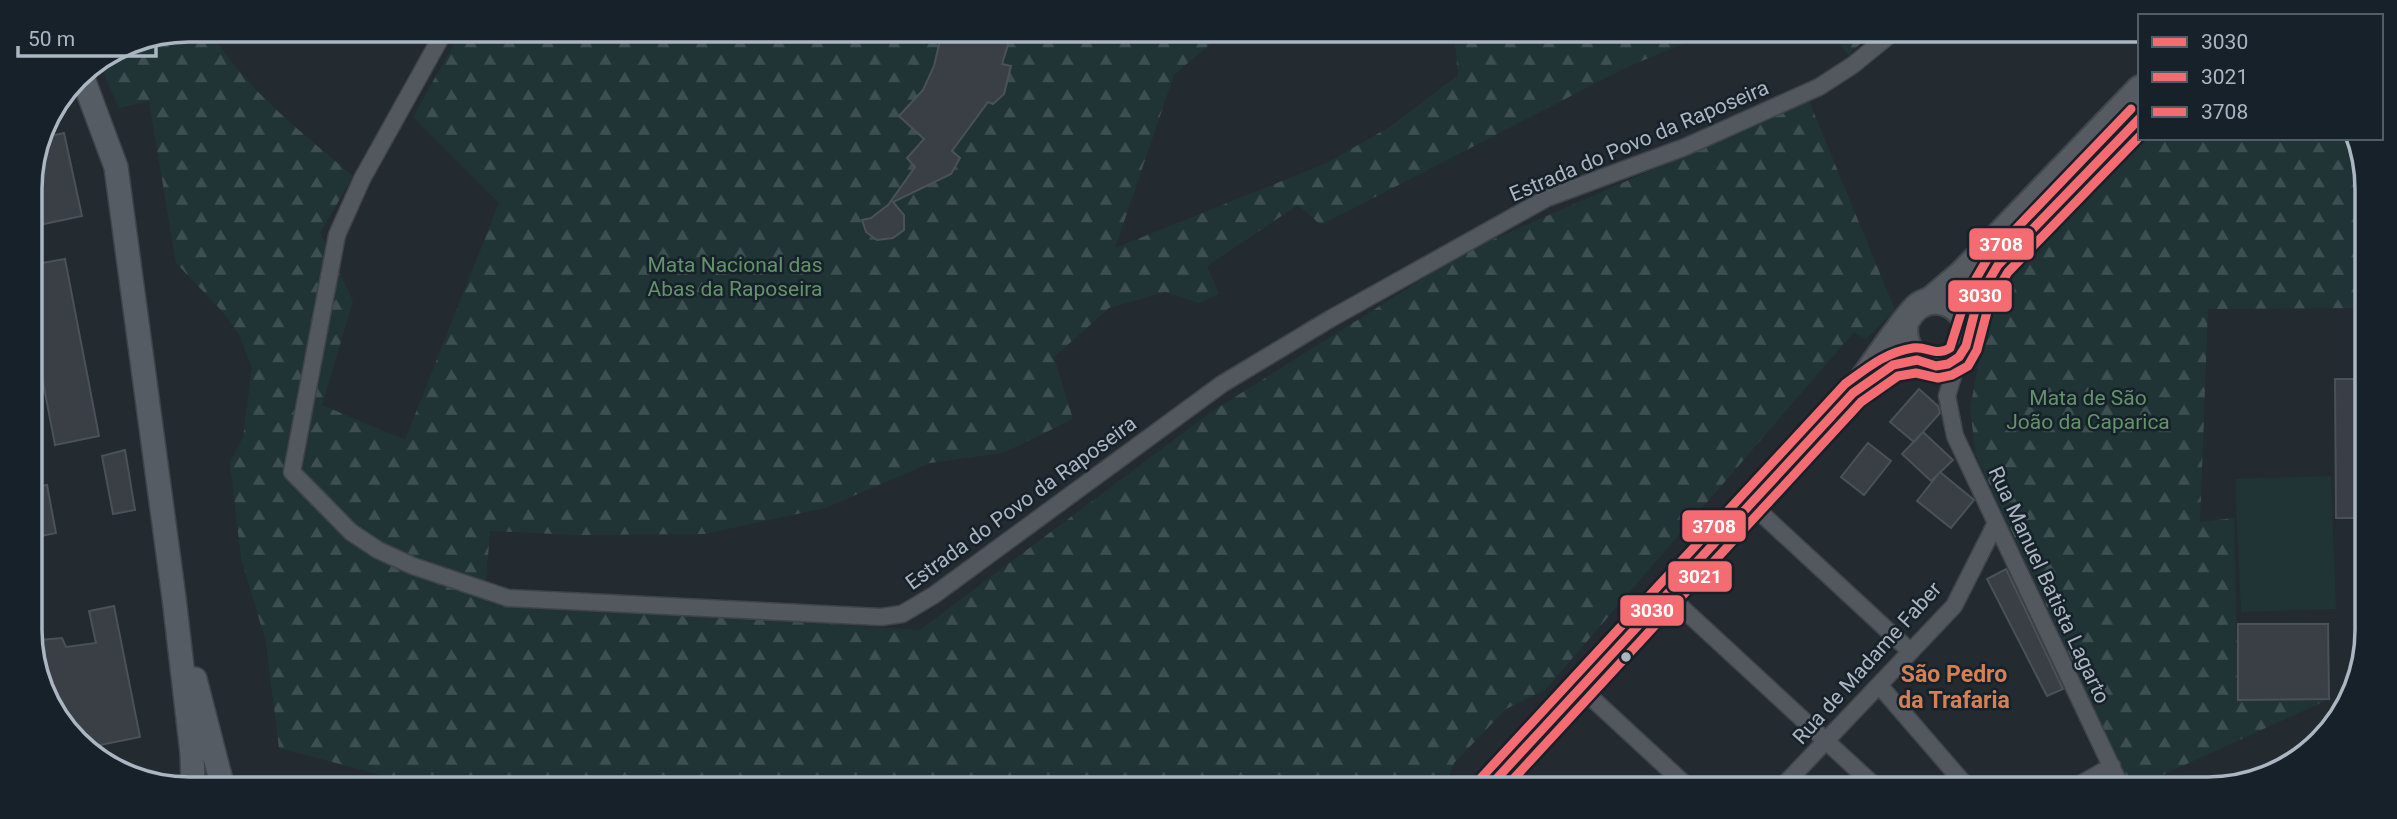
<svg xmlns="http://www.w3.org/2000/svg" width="2397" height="819" font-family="Roboto,sans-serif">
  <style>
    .grass { fill: #203435 }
    .forest { fill: url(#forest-firs) }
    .building { fill: #3a3f45; stroke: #4a5158; stroke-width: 2 }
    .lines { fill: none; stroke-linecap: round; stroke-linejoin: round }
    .street-casing { stroke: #3f4449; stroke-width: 19 }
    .secondary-casing { stroke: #3f4449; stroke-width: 26 }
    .primary-casing { stroke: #40464d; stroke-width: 30 }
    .street { stroke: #52585e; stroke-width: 16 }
    .secondary { stroke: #565c64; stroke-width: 23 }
    .primary { stroke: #555b61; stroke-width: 26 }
    .bus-1-casing { stroke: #17212a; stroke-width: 14 }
    .bus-2-casing { stroke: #17212a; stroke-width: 14 }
    .bus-3-casing { stroke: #17212a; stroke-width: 14 }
    .bus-1 { stroke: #f46c71; stroke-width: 9 }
    .bus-2 { stroke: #f46c71; stroke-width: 9 }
    .bus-3 { stroke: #f46c71; stroke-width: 9 }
    .bus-dot { fill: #abb6c3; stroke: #17212a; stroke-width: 2.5 }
    .labels { text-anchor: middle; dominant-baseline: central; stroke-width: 5; stroke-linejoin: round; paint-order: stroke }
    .street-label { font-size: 21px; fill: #abb6c3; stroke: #17212a }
    .park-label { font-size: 21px; fill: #639369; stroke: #17212a }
    .neighbourhood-label { font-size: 23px; font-weight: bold; fill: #d48055; stroke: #17212a }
    .rim { fill: none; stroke: #abb6c3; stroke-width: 3.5 }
    .line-badge { stroke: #17212a; stroke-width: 2.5 }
    .badge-label { font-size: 19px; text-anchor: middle; font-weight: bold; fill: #fff }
  </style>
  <defs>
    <pattern id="forest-firs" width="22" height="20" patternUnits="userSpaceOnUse" patternTransform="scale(1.75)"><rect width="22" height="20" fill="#203435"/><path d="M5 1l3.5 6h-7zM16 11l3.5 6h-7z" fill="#3e4f51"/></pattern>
  </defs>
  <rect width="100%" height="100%" fill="#232a30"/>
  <path class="grass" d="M2331 476 2336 609 2241 612 2235 479Z"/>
  <path class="forest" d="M189 30H210C244 89 302 132 353 176L320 233 353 301 322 405 405 440 499 203 413 117 462 30 1223 33 1174 75 1115 248 1327 163 1391 126 1458 75 1454 33 1706 34 1625 68 1321 225 1298 205 1207 266 1219 294 1199 303 1165 292 1109 308 1054 357 1073 419 1003 453 930 463 825 508 704 534 575 535 490 531 485 593 487 602 920 630 1211 412 1469 250 1809 101 1895 310 1866 339 1854 332 1545 690 1506 709 1454 763 1448 781 1443 787 416 784 279 748 266 642 241 558 230 463 243 437 252 368 240 336 222 311 176 263 149 101 119 108 99 62 128 42Z
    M1834 34H1871L1848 55Z
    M2142 138H2354L2364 158V308L2208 309 2200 522 2234 518 2238 699H2329L2132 789 1976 455 1970 409 1982 344 1998 296 2028 256Z"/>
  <path class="building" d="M942 32 977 35V32H1012L1002 64 1011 66 1004 94 993 104 988 102 952 151 960 158 951 174 893 202 904 215V230L893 238 877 240 866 232 862 220 871 218 888 205 915 167 907 158 924 139 899 116 923 90 934 66Z
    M64 133 82 216 30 227V179L40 138Z
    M65 259 99 436 55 445 31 319V265Z
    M2335 379H2363L2362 518H2336Z
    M1919 389 1938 406 1940 413 1914 442 1890 422Z
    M1923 432 1953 460 1931 481 1902 454Z
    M1868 443 1891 461 1864 495 1841 477Z
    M125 450 135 510 113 514 102 456Z
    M1940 472 1974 500 1951 528 1917 501Z
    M47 485 56 533 36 537 32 525V488Z
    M2006 569 2063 689 2047 696 1987 579Z
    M114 606 140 737 100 745 102 756 70 735 49 694 40 640 62 638 66 647 96 643 89 611Z
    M2238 624H2328L2329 699 2238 700Z"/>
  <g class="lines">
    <defs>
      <path id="street" d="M445 30 362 179 337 235 292 472 351 532 378 550 413 566 508 598 881 617 902 614 934 595 1222 384 1330 319 1547 198 1685 147 1819 87 1853 65 1891 34
        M1958 359 1947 396 1955 436 2122 789
        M1750 503 1910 651
        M1668 595 1877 788
        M1879 685 1968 788
        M1582 689 1689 788
        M1781 788 1954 606 1996 523
        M2072 789 2112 766"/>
      <path id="secondary" d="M81 73 116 167 174 598 192 753 193 784
        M195 679 222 784"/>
      <path id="primary" d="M1930 301 1962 274 2140 89
        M1905 322C1899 352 1928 380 1956 359 1971 347 1975 305 1985 286 2000 256 2026 232 2050 209 2080 178 2110 148 2140 118
        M1489 787 1853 393C1864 379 1911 309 1920 305 1928 300 1938 300 1947 303 1961 308 1966 319 1968 333"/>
    </defs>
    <use href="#street" class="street-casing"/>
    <use href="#secondary" class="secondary-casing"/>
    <use href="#primary" class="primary-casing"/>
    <use href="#street" class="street"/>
    <use href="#secondary" class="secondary"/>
    <use href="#primary" class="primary"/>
    <defs>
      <path id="bus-1" d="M1489 787 1853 393 1893 365 1917 360 1936 366 1948 364 1959 357 1966 346 1978 299 1998 265 2140 118"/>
      <path id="bus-2" d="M1506 787 1861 402 1898 376 1916 373 1938 378 1952 375 1968 366 1977 350 1989 304 2008 272 2140 136"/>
      <path id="bus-3" d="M1480 779 1845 384C1867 368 1886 352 1913 348 1928 346 1936 357 1950 348L1967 294 1988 258 2131 109"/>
    </defs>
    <use href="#bus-1" class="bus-1-casing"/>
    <use href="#bus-2" class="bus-2-casing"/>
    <use href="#bus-3" class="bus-3-casing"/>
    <use href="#bus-1" class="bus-1"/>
    <use href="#bus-2" class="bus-2"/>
    <use href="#bus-3" class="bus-3"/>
  </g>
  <circle class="bus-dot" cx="1626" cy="657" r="6"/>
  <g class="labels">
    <g class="street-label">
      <text transform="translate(1639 141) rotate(-23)">Estrada do Povo da Raposeira</text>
      <text transform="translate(1021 503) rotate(-36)">Estrada do Povo da Raposeira</text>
      <text transform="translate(2049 585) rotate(65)">Rua Manuel Batista Lagarto</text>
      <text transform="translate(1867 663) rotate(-48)">Rua de Madame Faber</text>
    </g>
    <g class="park-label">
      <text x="735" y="265">Mata Nacional das<tspan x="735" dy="24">Abas da Raposeira</tspan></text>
      <text x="2088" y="398">Mata de São<tspan x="2088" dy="24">João da Caparica</tspan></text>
    </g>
    <g class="neighbourhood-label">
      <text x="1954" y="674">São Pedro<tspan x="1954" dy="26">da Trafaria</tspan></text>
    </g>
  </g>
  <path d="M0 0H2397V819H0ZM189 42H2208A147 147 0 0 1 2355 189V630A147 147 0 0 1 2208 777H189A147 147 0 0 1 42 630V189A147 147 0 0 1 189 42Z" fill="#17212a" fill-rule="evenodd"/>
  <path class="rim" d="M189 42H2208A147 147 0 0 1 2355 189V630A147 147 0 0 1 2208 777H189A147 147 0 0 1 42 630V189A147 147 0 0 1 189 42Z"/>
  <g class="line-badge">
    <rect x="1968" y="227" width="67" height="34" rx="7" fill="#f46c71"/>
    <rect x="1947" y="279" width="66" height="34" rx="7" fill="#f46c71"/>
    <rect x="1681" y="509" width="66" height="34" rx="7" fill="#f46c71"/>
    <rect x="1667" y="560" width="66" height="33" rx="7" fill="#f46c71"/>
    <rect x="1619" y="594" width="66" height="33" rx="7" fill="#f46c71"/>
  </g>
  <g class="badge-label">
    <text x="2001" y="251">3708</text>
    <text x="1980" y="302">3030</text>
    <text x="1714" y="533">3708</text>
    <text x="1700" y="583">3021</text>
    <text x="1652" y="617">3030</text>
  </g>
  <rect x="2138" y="14" width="245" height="126" fill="#17212a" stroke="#525d67" stroke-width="2"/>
  <rect x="2152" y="37" width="35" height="10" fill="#f46c71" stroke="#525d67" stroke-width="2"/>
  <text x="2201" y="49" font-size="21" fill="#abb6c3">3030</text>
  <rect x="2152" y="72" width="35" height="10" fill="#f46c71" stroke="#525d67" stroke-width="2"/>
  <text x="2201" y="84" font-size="21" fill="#abb6c3">3021</text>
  <rect x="2152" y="107" width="35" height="10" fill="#f46c71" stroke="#525d67" stroke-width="2"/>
  <text x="2201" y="119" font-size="21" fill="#abb6c3">3708</text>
  <path d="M18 46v10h138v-10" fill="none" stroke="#abb6c3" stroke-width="3.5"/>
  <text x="28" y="46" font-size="21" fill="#abb6c3" stroke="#17212a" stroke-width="5" paint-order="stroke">50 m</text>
</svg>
